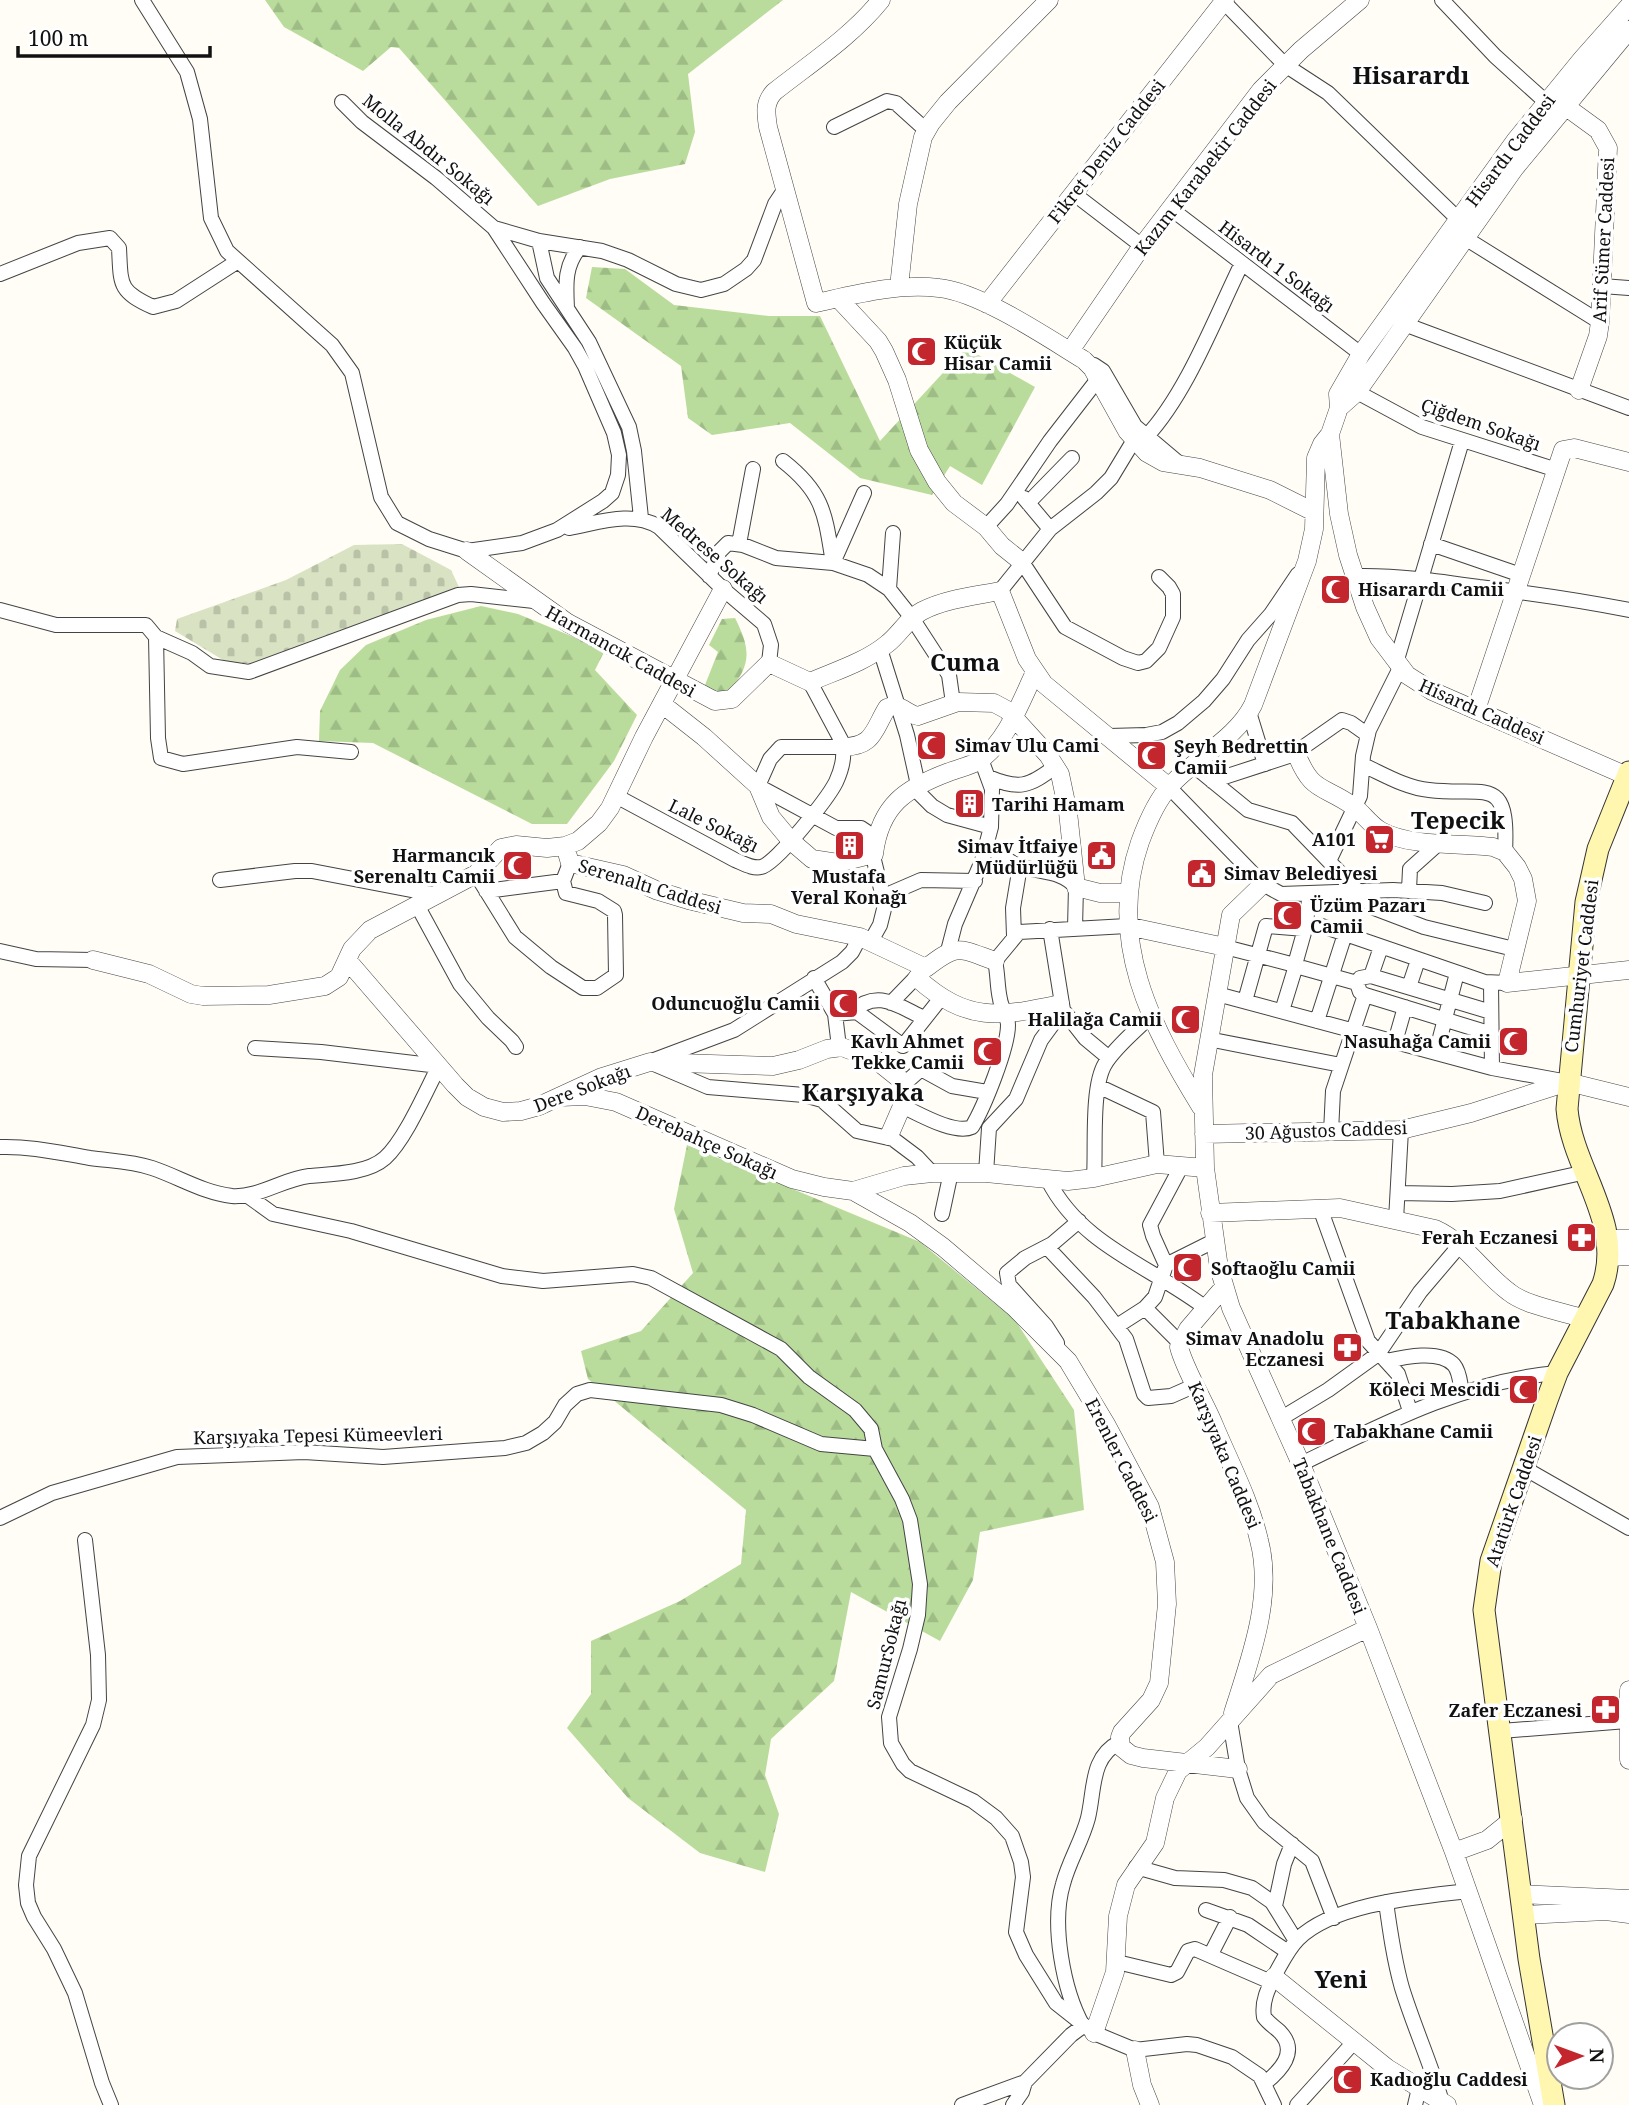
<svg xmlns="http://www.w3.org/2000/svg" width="1629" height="2105" font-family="'Noto Serif',serif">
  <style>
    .forest { fill: url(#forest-firs) }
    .cemetery { fill: url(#cemetery-stones) }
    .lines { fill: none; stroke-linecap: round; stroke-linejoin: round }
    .minor-casing { stroke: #444; stroke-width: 16 }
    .tertiary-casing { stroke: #444; stroke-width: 19 }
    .secondary-casing { stroke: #333; stroke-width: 23 }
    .minor { stroke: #fff; stroke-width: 14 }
    .tertiary { stroke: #fff; stroke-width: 18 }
    .secondary { stroke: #fff6b0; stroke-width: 21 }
    .labels { text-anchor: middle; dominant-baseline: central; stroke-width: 7; stroke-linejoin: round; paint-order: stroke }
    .street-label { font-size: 18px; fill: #111; stroke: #fff }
    .poi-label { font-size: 18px; font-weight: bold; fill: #111; stroke: #fff; text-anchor: end }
    .district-label { font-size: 24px; font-weight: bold; fill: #111; stroke: #fff }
  </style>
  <defs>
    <pattern id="forest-firs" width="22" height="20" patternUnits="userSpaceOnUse" patternTransform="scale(1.75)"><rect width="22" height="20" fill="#b9dc9c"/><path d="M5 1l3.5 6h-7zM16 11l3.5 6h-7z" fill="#9ebc85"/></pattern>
    <pattern id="cemetery-stones" width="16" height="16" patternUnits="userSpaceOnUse" patternTransform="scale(1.75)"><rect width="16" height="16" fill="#d9e3c4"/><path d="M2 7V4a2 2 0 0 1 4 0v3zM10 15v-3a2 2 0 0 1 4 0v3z" fill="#b9c2a7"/></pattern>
  </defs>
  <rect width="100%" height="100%" fill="#fffdf5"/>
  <path class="forest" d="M265 0H783L688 74 695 132 685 164 610 179 538 206 399 48 391 47 363 71 284 27Z
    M592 267 625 269 674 305 769 316H820L880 441 966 348 1035 387 982 485 950 466 932 495 860 478 790 423 712 435 688 418 681 366 586 298Z
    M481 606 518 614 605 650 595 670 637 715 614 761 567 824H532L373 743 319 741 320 711 340 670 366 645 426 620Z
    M735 618C752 651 751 666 727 694L715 695 705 685 718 652 709 645 722 619Z
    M687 1145 920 1242 1015 1320 1074 1410 1084 1510 980 1532 973 1580 940 1641 851 1592 834 1681 771 1739 765 1775 779 1814 765 1872 700 1853 628 1798 567 1728 591 1694V1641L680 1601 741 1564 746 1510 588 1379 581 1351 641 1331 693 1273 674 1209Z"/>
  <path class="cemetery" d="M402 544 451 570 459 587 254 663H228L175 631 177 619 286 580 354 545Z"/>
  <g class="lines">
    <defs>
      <path id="minor" d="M142 0 187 72 200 119 211 218 227 251 332 345 352 373 381 497 397 523 429 539 467 551 522 543 557 530 603 501 612 493 618 475 619 455 614 433 585 366 575 348 543 303 494 228 436 178 362 122 342 102
        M1222 0 1285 65 1328 93 1458 219 1465 238 1600 322
        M1442 0 1495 56 1546 102
        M834 127 887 101 896 103 927 131
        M1073 193 1142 246
        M1170 208 1361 354
        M494 228 539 241 602 251 628 260 676 284 701 290 724 284 746 269 754 260 775 204 785 189
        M539 241 547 278 589 342 629 427 634 451 641 518
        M0 274 78 243 110 238 119 248C121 285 118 291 153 307L176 301 238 261
        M1602 286 1629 288
        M567 308C566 285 564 266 580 247
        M1404 324 1629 408
        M1094 365 1103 371 1135 426 1180 464
        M1357 392 1422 427 1557 470
        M1146 437C1187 393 1215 318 1242 263
        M783 461C824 493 825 514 833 563L868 575 889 589
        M1024 498 1050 529
        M1028 503 1072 458
        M986 527 1007 504 1050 441 1098 379
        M569 528C598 523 632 510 659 527L723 589 764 624 771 645 769 663
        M893 533 889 589 912 618 949 675 953 703
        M739 544 753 469
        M1431 544 1521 575
        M1022 562 1065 627 1123 658 1138 663 1146 661 1159 648 1173 617V594L1169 587 1159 577
        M709 576 720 551 728 543 743 545 776 558 833 563 864 493
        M1355 576C1397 575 1438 581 1479 587 1529 593 1579 600 1629 610
        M1000 591 1050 529 1096 493 1111 478 1134 440
        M0 610 56 625H146L156 637 158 738 161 758 183 764 297 747 351 752
        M156 637 192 653 210 666 249 672 458 595 471 594 534 601
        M880 649 907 735 920 794 932 806 947 815 991 827
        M1396 663 1462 441
        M1249 712 1265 764
        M1109 736 1146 735 1162 732 1178 723 1204 701 1223 679 1248 640 1271 614 1298 574
        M843 747H781L770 759 758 786 836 828H861L867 832 885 905 880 925 871 941
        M1193 765 1248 810 1292 823 1374 908 1424 927 1514 949
        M1363 765C1383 774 1406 788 1429 790 1486 797 1509 773 1505 852
        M988 777C1019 790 1029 787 1056 766
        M1212 781 1292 755 1342 720 1351 723 1368 735
        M1169 787 1263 884 1281 894 1393 890 1442 893 1485 903
        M616 796 735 860C743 863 752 869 761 867 776 864 828 798 836 782 842 769 846 754 841 740L810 682
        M987 845C997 853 1008 862 1020 866 1041 873 1061 870 1076 887L1075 928
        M1329 861 1360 796 1363 756 1369 730 1400 668
        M476 874 515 937 551 967 583 988H597L616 975 615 915 614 911 598 901 566 893 563 881 570 863
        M220 880 295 871H312L437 895
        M1409 890 1410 869 1439 843
        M486 891 563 881
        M884 896 921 880 975 881
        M417 905 460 984 488 1018 512 1041 516 1047
        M1050 929 1063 1010 1085 1038 1109 1058
        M1014 936 1013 908 1020 866
        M1225 947 1291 964
        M0 951 36 959 93 960
        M948 951 955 924 982 861 991 827 992 789 981 759
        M1296 961 1305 929 1310 893
        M1303 968 1357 983
        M1371 976 1381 947
        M814 978 835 1014 839 1047
        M1357 983 1360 992 1365 995 1492 1034
        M1357 983 1360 978 1371 976 1491 1012
        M1491 984 1492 1068
        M1409 987 1418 960
        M1217 994 1492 1068 1568 1082
        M1245 1001 1266 926 1305 929 1313 925 1322 926 1485 982 1507 983
        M891 1003 922 971
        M1282 1011 1294 972
        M852 1012C877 988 898 1006 924 1018
        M835 1014 857 1012 903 1046 941 998
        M1317 1021 1345 934
        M1208 1039 1341 1065
        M1395 1042 1405 1007
        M1436 1053 1457 973
        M654 1060 734 1030 842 962 852 952 860 937
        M654 1064 708 1087 804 1095 822 1100 857 1131 893 1139 917 1157 932 1173
        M903 1085 921 1069 952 1086 987 1092
        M1098 1086 1153 1112 1157 1164
        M902 1106C919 1114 955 1135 972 1127 984 1107 1008 1048 1008 1025 1008 1015 1001 1008 1000 999 997 986 998 974 995 961L1019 932 1127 926
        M1331 1132 1333 1091 1365 995
        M0 1147C31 1146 60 1153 90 1158 111 1161 131 1161 152 1168 179 1177 204 1193 232 1196 258 1198 283 1179 309 1176 332 1174 367 1174 385 1158 405 1140 426 1091 439 1066L321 1052 255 1048
        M986 1173 989 1128 1016 1099 1041 1040 1063 1010
        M1094 1178C1096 1149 1091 1087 1105 1064 1116 1046 1136 1031 1150 1016
        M1048 1180C1081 1246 1153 1267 1207 1309
        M1398 1193 1452 1194 1500 1191 1586 1172
        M248 1196 273 1214 351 1231 502 1276 543 1281 633 1274 651 1278 781 1349 809 1377 855 1410 871 1429 875 1449 902 1499 910 1520 920 1584 918 1615 910 1649 889 1717 891 1743 903 1764 910 1771 973 1801 996 1818 1012 1836 1021 1862 1023 1877 1016 1932 1026 1955 1056 2003 1094 2033 1135 2050 1187 2044 1197 2045 1232 2057 1260 2076 1274 2105
        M1320 1208 1368 1341 1398 1374 1410 1411
        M942 1214 951 1172
        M1396 1220 1401 1130
        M1047 1247 1094 1297 1126 1339 1144 1394 1148 1398 1171 1396 1196 1385
        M1166 1265 1153 1236 1150 1225 1182 1165
        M1145 1308 1180 1343
        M1117 1326 1145 1308 1155 1297 1166 1265 1214 1241
        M1057 1343 1046 1326 1009 1285 1007 1273 1025 1258 1052 1244 1079 1221
        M1386 1361C1404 1357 1440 1349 1454 1365 1460 1372 1460 1384 1462 1392
        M1280 1419 1328 1390 1378 1354 1420 1292 1460 1245
        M1301 1464C1383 1424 1465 1381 1557 1373
        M1524 1468 1629 1528
        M0 1518 52 1493 177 1457 304 1452 383 1457 505 1448 526 1443 543 1433 555 1422 565 1405 577 1394 590 1390 721 1405 753 1415 821 1444 875 1449
        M85 1540 98 1655 99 1700 93 1725 29 1856 26 1885 28 1903 34 1917 54 1949 75 1993 102 2083 111 2105
        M1230 1721 1238 1769 1247 1798 1264 1822 1312 1861 1334 1918
        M1501 1731 1627 1721
        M1136 1867 1175 1878 1224 1880 1252 1888 1272 1902 1296 1941
        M1386 1902C1390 1931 1394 1960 1402 1988 1414 2027 1431 2064 1442 2102
        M1275 1906 1284 1864 1292 1844
        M1206 1910 1248 1925 1288 1952
        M1211 1954 1230 1917
        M1117 1962 1171 1975 1177 1972 1188 1951 1195 1949 1271 1982
        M1265 2083C1280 2071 1299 2052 1280 2032 1275 2027 1269 2024 1264 2017 1261 2000 1270 1985 1277 1971 1283 1960 1289 1948 1298 1939 1335 1903 1418 1897 1468 1891
        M962 2105 1025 2082 1071 2035 1083 2026C1063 1990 1051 1924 1063 1884 1069 1861 1082 1841 1088 1818 1095 1789 1090 1757 1120 1742
        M1013 2105 1022 2092 1025 2082
        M1297 2105 1354 2042
        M1415 2105 1419 2088"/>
      <path id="tertiary" d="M881 0C851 37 812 62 774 92 764 103 766 113 768 127L816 303C857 294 898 283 939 288 980 292 1048 338 1084 360L1092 368 1127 431 1147 453 1163 462 1200 468 1270 490 1314 512
        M1565 106 1598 130 1608 148 1600 322 1598 336 1579 390
        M899 287 908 204 923 137 931 123 948 102 1049 0
        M838 298 878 341 884 351 897 380 919 450 937 482 954 503 986 527 1002 546 1022 562
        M987 304 1225 0
        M1070 351 1142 246 1261 90 1301 50 1360 0
        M1339 408 1357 392 1514 169 1629 30
        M467 551 568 623 715 701 732 699 769 663 810 682C835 671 865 662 887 644 900 634 907 619 922 611 945 599 974 596 1000 591L1027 659 1044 684 1169 787
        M662 704 704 737 758 786 771 817 791 841 812 859 838 863 874 854C880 805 906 788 949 772 959 768 971 766 980 760 1007 741 1021 701 1035 672
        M1476 710 1563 450 1574 448 1629 462
        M843 747C874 746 873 731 887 708 900 702 906 714 918 716L958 702 994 703 1007 710 1048 755 1060 774 1068 812 1076 887 1100 893H1129
        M1296 753C1312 793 1321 784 1353 806 1363 813 1370 825 1381 831 1410 847 1460 843 1493 847L1505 852 1517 867 1523 879 1527 901 1507 983 1629 970
        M1627 776 1432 691 1407 675 1379 638 1365 607 1348 555 1339 514 1330 434 1339 408 1338 394 1361 354 1515 141 1582 59 1629 6
        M565 846 570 863 623 875 658 891 688 900 743 913 771 914 796 924 860 937 926 968C958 943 958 948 995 961
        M1263 884 1231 915 1203 1075 1205 1168 1219 1268 1231 1308 1301 1464 1368 1628 1454 1852 1543 2105
        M1127 926 1225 947
        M93 960 149 974 191 994 203 996 269 995 325 986 339 977 352 949 370 930 476 874 501 848 516 845 547 848 565 846 578 841 599 823 610 808 644 737 723 589
        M348 961 455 1085 467 1097 484 1107 503 1112 521 1111 539 1106 602 1077 650 1062 773 1066 799 1060 827 1049 842 1047 876 1060 901 1080 904 1091 902 1106 889 1136
        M917 978C967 1023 999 1017 1060 1004
        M560 1097 585 1096 616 1102 792 1179 824 1187 853 1191 910 1223 943 1247 1015 1308 1068 1361 1107 1426 1150 1507 1165 1562 1167 1604 1159 1683 1151 1700 1122 1732 1120 1737 1121 1747 1131 1755 1143 1758 1238 1769
        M1201 1107C1151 1026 1106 940 1140 842 1147 823 1156 801 1170 786 1195 758 1236 739 1253 705L1307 561 1314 529 1316 458 1322 444 1330 434
        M1204 1134 1401 1130 1471 1113 1568 1082 1629 1097
        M853 1191 904 1176 932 1173H986L1068 1181 1094 1178 1157 1164 1205 1168
        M1210 1213 1340 1208 1435 1229C1466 1243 1482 1272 1509 1292 1526 1306 1564 1312 1585 1319
        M1608 1239H1629
        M1609 1257 1629 1256
        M1224 1287 1188 1329 1179 1347C1184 1368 1205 1403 1214 1425 1230 1463 1250 1501 1259 1540 1274 1597 1250 1659 1233 1713
        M1629 1690V1760
        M1454 1852 1487 1840 1513 1819
        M1521 1894 1629 1899
        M1524 1915 1606 1911 1629 1914
        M1274 1977 1387 2068 1447 2105
        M1094 2033 1115 1972 1118 1916 1126 1885 1155 1843 1165 1798 1178 1771 1207 1747 1271 1675 1368 1628
        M1135 2050 1142 2085 1150 2105"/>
      <path id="secondary" d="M1554 2105 1529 1959 1484 1610 1491 1561 1547 1400 1557 1373 1603 1284C1624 1222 1572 1169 1567 1109L1586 902 1598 849 1629 772"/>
    </defs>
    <use href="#minor" class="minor-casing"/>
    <use href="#tertiary" class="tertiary-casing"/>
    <use href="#secondary" class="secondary-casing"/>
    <use href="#minor" class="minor"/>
    <use href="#tertiary" class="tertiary"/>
    <use href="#secondary" class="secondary"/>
  </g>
  <defs>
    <symbol id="mosque-square" viewBox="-11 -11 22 22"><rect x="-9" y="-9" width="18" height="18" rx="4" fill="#c4262e" stroke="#fff"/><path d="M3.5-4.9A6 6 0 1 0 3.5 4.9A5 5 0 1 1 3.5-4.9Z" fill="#fff"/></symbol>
    <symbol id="building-square" viewBox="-11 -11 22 22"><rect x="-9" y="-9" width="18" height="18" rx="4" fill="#c4262e" stroke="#fff"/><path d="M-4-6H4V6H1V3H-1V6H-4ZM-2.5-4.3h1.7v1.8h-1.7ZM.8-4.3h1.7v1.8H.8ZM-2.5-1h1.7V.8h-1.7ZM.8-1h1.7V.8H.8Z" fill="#fff"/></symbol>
    <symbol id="supermarket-square" viewBox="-11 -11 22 22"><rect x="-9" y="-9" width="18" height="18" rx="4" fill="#c4262e" stroke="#fff"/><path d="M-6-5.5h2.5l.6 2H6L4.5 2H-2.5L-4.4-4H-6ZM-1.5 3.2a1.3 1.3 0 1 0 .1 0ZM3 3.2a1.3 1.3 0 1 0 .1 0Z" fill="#fff"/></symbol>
    <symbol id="civic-square" viewBox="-11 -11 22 22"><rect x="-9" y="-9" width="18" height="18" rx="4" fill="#c4262e" stroke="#fff"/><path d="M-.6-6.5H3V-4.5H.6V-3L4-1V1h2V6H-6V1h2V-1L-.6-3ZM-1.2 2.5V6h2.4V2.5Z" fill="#fff"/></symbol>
    <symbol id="pharmacy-square" viewBox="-11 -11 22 22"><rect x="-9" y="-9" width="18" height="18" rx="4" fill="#c4262e" stroke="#fff"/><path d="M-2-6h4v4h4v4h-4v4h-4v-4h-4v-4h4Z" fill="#fff"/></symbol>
  </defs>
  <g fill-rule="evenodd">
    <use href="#mosque-square" x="904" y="334" width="35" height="35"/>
    <use href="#mosque-square" x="1318" y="572" width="35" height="35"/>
    <use href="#mosque-square" x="914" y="728" width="35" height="35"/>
    <use href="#mosque-square" x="1134" y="738" width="35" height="35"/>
    <use href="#building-square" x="952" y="786" width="35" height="35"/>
    <use href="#supermarket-square" x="1362" y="822" width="35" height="35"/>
    <use href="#building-square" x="832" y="828" width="35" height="35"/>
    <use href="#civic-square" x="1084" y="838" width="35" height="35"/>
    <use href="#mosque-square" x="500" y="848" width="35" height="35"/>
    <use href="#civic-square" x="1184" y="856" width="35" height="35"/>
    <use href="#mosque-square" x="1270" y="898" width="35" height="35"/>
    <use href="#mosque-square" x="826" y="986" width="35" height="35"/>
    <use href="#mosque-square" x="1168" y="1002" width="35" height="35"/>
    <use href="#mosque-square" x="1496" y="1024" width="35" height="35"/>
    <use href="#mosque-square" x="970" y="1034" width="35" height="35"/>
    <use href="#pharmacy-square" x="1564" y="1220" width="35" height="35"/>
    <use href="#mosque-square" x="1170" y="1250" width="35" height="35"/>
    <use href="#pharmacy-square" x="1330" y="1330" width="35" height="35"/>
    <use href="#mosque-square" x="1506" y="1372" width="35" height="35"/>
    <use href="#mosque-square" x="1294" y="1414" width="35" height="35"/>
    <use href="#pharmacy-square" x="1588" y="1692" width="35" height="35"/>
    <use href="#mosque-square" x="1330" y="2062" width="35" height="35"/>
  </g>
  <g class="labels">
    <g class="street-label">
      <text transform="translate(429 149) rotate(39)">Molla Abdır Sokağı</text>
      <text transform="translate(1510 150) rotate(-53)">Hisardı Caddesi</text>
      <text transform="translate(1106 151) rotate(-52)">Fikret Deniz Caddesi</text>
      <text transform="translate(1205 167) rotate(-52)">Kazım Karabekir Caddesi</text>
      <text transform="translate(1603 240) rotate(-87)">Arif Sümer Caddesi</text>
      <text transform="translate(1277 266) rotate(37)">Hisardı 1 Sokağı</text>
      <text transform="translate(1481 424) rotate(19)">Çiğdem Sokağı</text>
      <text transform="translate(715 555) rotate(41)">Medrese Sokağı</text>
      <text transform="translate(621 651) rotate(29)">Harmancık Caddesi</text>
      <text transform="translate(1482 711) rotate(24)">Hisardı Caddesi</text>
      <text transform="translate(714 825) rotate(26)">Lale Sokağı</text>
      <text transform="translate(650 886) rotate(17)">Serenaltı Caddesi</text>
      <text transform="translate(1581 966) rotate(-83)">Cumhuriyet Caddesi</text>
      <text transform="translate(582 1088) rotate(-21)">Dere Sokağı</text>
      <text transform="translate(1326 1130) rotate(-2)">30 Ağustos Caddesi</text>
      <text transform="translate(707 1142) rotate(24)">Derebahçe Sokağı</text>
      <text transform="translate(318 1435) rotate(-1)">Karşıyaka Tepesi Kümeevleri</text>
      <text transform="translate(1225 1455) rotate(67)">Karşıyaka Caddesi</text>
      <text transform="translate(1122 1460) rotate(63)">Erenler Caddesi</text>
      <text transform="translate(1513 1501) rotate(-71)">Atatürk Caddesi</text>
      <text transform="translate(1330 1536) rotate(68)">Tabakhane Caddesi</text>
      <text transform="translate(886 1654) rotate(-76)">SamurSokağı</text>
    </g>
    <g class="poi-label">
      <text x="944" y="342" text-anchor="start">Küçük<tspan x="944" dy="21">Hisar Camii</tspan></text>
      <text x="1358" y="589" text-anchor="start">Hisarardı Camii</text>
      <text x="955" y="745" text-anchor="start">Simav Ulu Cami</text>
      <text x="1174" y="746" text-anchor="start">Şeyh Bedrettin<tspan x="1174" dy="21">Camii</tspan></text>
      <text x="992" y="804" text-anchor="start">Tarihi Hamam</text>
      <text x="1356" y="839">A101</text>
      <text x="1078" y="846">Simav İtfaiye<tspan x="1078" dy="21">Müdürlüğü</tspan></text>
      <text x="495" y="855">Harmancık<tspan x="495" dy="21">Serenaltı Camii</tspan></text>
      <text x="1224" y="873" text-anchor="start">Simav Belediyesi</text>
      <text x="849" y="876" text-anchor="middle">Mustafa<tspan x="849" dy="21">Veral Konağı</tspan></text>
      <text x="1310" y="905" text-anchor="start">Üzüm Pazarı<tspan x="1310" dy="21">Camii</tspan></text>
      <text x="820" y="1003">Oduncuoğlu Camii</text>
      <text x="1162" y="1019">Halilağa Camii</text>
      <text x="964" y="1041">Kavlı Ahmet<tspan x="964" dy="21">Tekke Camii</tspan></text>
      <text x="1491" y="1041">Nasuhağa Camii</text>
      <text x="1558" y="1237">Ferah Eczanesi</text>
      <text x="1211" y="1268" text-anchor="start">Softaoğlu Camii</text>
      <text x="1324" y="1338">Simav Anadolu<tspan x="1324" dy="21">Eczanesi</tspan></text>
      <text x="1500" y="1389">Köleci Mescidi</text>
      <text x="1334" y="1431" text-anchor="start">Tabakhane Camii</text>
      <text x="1582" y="1710">Zafer Eczanesi</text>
      <text x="1370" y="2079" text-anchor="start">Kadıoğlu Caddesi</text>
    </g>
    <g class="district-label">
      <text x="1411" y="74">Hisarardı</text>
      <text x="965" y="661">Cuma</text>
      <text x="1458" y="819">Tepecik</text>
      <text x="863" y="1091">Karşıyaka</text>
      <text x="1453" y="1319">Tabakhane</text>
      <text x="1341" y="1978">Yeni</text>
    </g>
  </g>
  <g transform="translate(1580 2056) rotate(89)"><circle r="33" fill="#ffffff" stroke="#a0a0a0" stroke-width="2"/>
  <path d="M0-5L12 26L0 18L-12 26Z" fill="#c4262e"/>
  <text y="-10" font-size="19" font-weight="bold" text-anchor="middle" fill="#111111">N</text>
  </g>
  <path d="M18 46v10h192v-10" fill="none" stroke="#111111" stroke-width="3.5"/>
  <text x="28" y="46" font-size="21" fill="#111111" stroke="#ffffff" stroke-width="5" paint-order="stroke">100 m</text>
</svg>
